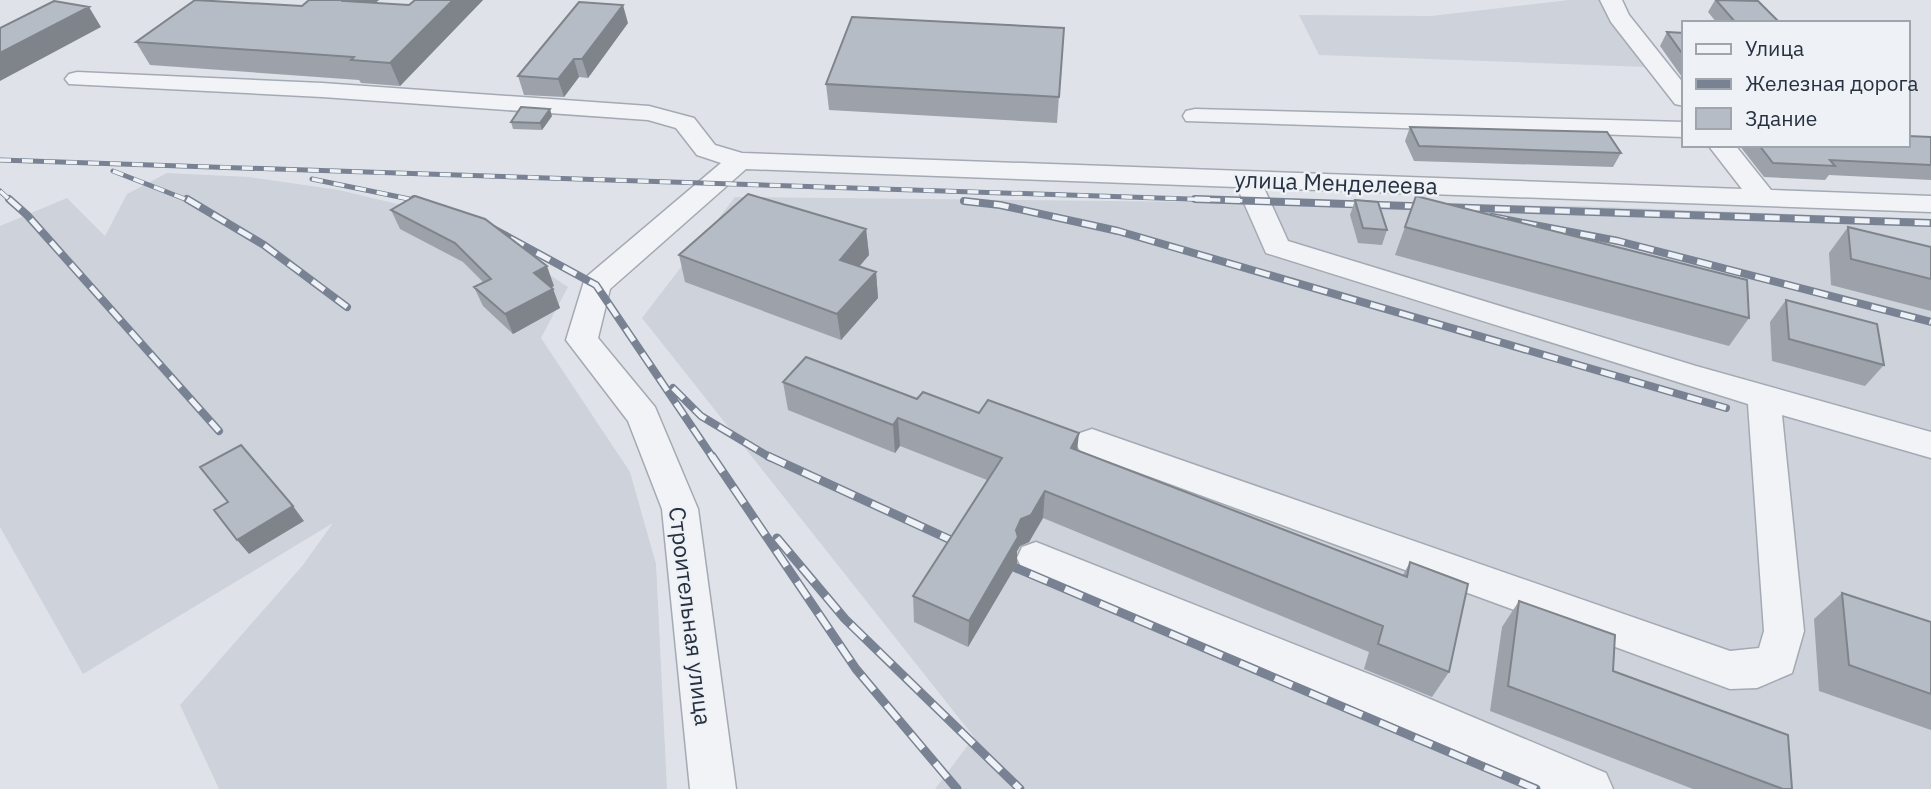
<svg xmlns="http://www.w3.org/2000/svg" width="1931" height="789" font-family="'IBM Plex Sans',sans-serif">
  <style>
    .built { fill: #cdd2db }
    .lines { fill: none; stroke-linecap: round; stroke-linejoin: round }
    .minor-casing { stroke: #a4aab3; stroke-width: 3 }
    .minor { fill: #f2f3f7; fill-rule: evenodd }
    .rail-far2-casing { stroke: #788293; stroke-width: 5 }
    .rail-far1-casing { stroke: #788293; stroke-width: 8 }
    .rail-casing { stroke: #788293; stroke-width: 9 }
    .rail-far2 { stroke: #eef2f6; stroke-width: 3.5; stroke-dasharray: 11; stroke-linecap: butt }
    .rail-far1 { stroke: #eef2f6; stroke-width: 5; stroke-dasharray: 15; stroke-linecap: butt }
    .rail { stroke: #eef2f6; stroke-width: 6; stroke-dasharray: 19; stroke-linecap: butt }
    .wall { fill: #9da2aa }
    .shaded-wall { fill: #7f848b }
    .building { fill: #b6bcc6; stroke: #7f848b; stroke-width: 2 }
    .labels { text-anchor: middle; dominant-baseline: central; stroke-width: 5; stroke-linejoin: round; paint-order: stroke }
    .street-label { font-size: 23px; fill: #273140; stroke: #eef2f6 }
  </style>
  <rect width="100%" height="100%" fill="#dfe3e9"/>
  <path class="built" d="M1569 0H1601L1645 67 1319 55 1299 15 1431 16Z
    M167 173 249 177 339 190 418 209 489 235 568 287 541 338 630 472 656 564 667 789H219L180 705 303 565 333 523 83 674 0 527V226L67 198 105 236 127 194Z
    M735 197 1577 206 1931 219V789H935L974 737 642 318Z"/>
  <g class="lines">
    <defs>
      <path id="minor" d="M1600 0H1622L1629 15 1684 84V106L1675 104 1611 22Z
        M77 72 322 83 649 106 694 118 715 145 742 153 1742 189 1708 145H1735L1771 190 1931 196V212L1264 188 1288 241 1696 366 1931 432V458L1782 415 1804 631 1792 673 1757 688 1730 689 1080 451 1075 442 1080 433 1092 429 1730 651 1759 648 1764 631 1748 404 1266 253 1237 187 746 169 610 289 598 338 655 407 698 509 736 789H690L662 509 628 421 566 340 585 278 721 163 697 155 676 128 648 120 322 97 69 84 65 79 69 74Z
        M1195 109 1684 122V137L1186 121 1183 116 1186 111Z
        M1036 542 1399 686 1606 773 1613 789H1539L1369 714 1022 569 1017 558 1022 547Z"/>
    </defs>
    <use href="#minor" class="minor-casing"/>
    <use href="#minor" class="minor"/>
    <defs>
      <path id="rail-far2" d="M0 160 1249 201
        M113 171 190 201
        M312 179 419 201
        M0 191 11 201"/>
      <path id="rail-far1" d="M9 199 27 215 219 431
        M187 199 264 245 347 307
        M414 199 431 205
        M1195 199 1931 223
        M964 201 1000 205 1118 231 1726 408
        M1492 217 1618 241 1931 322
        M484 224 596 285 713 458
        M673 388 701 416 771 458"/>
      <path id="rail" d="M712 456 856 669 957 789
        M768 456 966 547
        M777 538 845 619 1020 789
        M995 559 1536 789"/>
    </defs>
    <use href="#rail-far2" class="rail-far2-casing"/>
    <use href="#rail-far1" class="rail-far1-casing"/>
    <use href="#rail" class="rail-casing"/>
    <use href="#rail-far2" class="rail-far2"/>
    <use href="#rail-far1" class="rail-far1"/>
    <use href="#rail" class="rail"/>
  </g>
  <path class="wall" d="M415 0H483L400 86 361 83 359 80 150 65 136 42 302 6 375 3 409 5Z
    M1715 0H1742L1780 23H1717L1708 12Z
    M628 23 588 78 579 77 564 97 524 95 518 76Z
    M1064 28 1057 123 829 110 826 84Z
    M1667 32 1684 33V80L1660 46Z
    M552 116 542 130 513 129 511 122Z
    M1410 127 1621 153 1613 167 1414 161 1405 141Z
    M1931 137V180L1829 175 1825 180 1764 177 1739 145H1908Z
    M1416 196 1749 318 1729 346 1395 255Z
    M1355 200 1387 230 1382 245 1358 243 1350 215Z
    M391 210 554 286 551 287 553 289 560 308 513 334 483 306 474 287 483 282 463 262 400 229Z
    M1848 227 1931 247V311L1831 285 1829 253Z
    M866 229 869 255 859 266 876 272 878 298 841 340 685 282 679 255Z
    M1786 300 1884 365 1865 386 1772 361 1770 322Z
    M783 382 917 399 1077 450 1403 575 1410 562 1449 672 1432 697 1364 669 1369 652 1043 518 1029 542 1020 546 1017 551V564L968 647 914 622 913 596 987 480 900 446 895 453 788 410Z
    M1842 593 1931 622V730L1819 691 1814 619Z
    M1519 601 1613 671 1792 789H1693L1490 711 1502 627Z"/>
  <path class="shaded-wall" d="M344 0H379L353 23 343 1Z
    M453 0H483L400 86 390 63Z
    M623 5 628 23 588 78 582 59Z
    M89 7 101 27 0 81V53Z
    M574 59 579 77 564 97 558 79Z
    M550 109 552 116 542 130 540 123Z
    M866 229 869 255 843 286 840 260Z
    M547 266 554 286 542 292 534 273Z
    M876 272 878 298 841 340 837 314Z
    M553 289 560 308 513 334 505 314Z
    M898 418 900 446 895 453 893 425Z
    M1079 433 1076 461 1071 448Z
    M1045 491 1043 518 1029 542 1020 546 1017 551V564L968 647 969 621 1021 519Z
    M293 506 304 521 249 554 237 540Z"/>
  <path class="building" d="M195 0 302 6 309 0H344L343 1 409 5 415 0H453L390 63 351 60 354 57 136 42Z
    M1716 0 1758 1 1780 23H1736Z
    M54 1 89 7 0 53V28Z
    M579 2 623 5 582 59H574L558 79 518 76Z
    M852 17 1064 28 1059 97 826 84Z
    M1667 32 1684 33V56Z
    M521 107 550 109 540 123 511 122Z
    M1410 127 1607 132 1621 153 1419 146Z
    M1908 136 1931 137V165L1830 160 1835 166 1773 163 1759 145H1908Z
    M748 194 866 229 840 260 876 272 837 314 679 255Z
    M415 196 485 219 547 266 534 273 553 289 505 314 474 287 491 279 455 243 391 210Z
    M1416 196 1747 280 1749 318 1405 227Z
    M1355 200 1378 202 1387 230 1363 228Z
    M1848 227 1931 247V279L1851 259Z
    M1786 300 1877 324 1884 365 1789 339Z
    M806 357 917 399 923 392 979 413 988 400 1079 433 1071 448 1407 577 1410 562 1468 584 1449 672 1378 644 1383 626 1045 491 1031 515 1021 519 1016 530 1018 537 969 621 913 596 1002 458 898 418 893 425 783 382Z
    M241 445 293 506 237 540 214 510 228 502 200 467Z
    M1842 593 1931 622V694L1849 665Z
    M1519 601 1615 635 1613 671 1788 735 1792 789H1783L1508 686Z"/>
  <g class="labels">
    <g class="street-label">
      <text transform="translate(1336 182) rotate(2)">улица Менделеева</text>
      <text transform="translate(691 616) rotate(83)">Строительная улица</text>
    </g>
  </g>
  <rect x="1682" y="21" width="228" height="126" fill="#eef2f6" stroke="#9ea5ad" stroke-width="2"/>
  <rect x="1696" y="44" width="35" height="10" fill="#f2f3f7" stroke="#9ea5ad" stroke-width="2"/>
  <text x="1745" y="56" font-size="21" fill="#273140">Улица</text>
  <rect x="1696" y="79" width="35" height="10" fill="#788293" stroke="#9ea5ad" stroke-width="2"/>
  <text x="1745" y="91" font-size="21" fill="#273140">Железная дорога</text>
  <rect x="1696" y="108" width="35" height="21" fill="#b6bcc6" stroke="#9ea5ad" stroke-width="2"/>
  <text x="1745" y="126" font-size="21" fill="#273140">Здание</text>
</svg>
